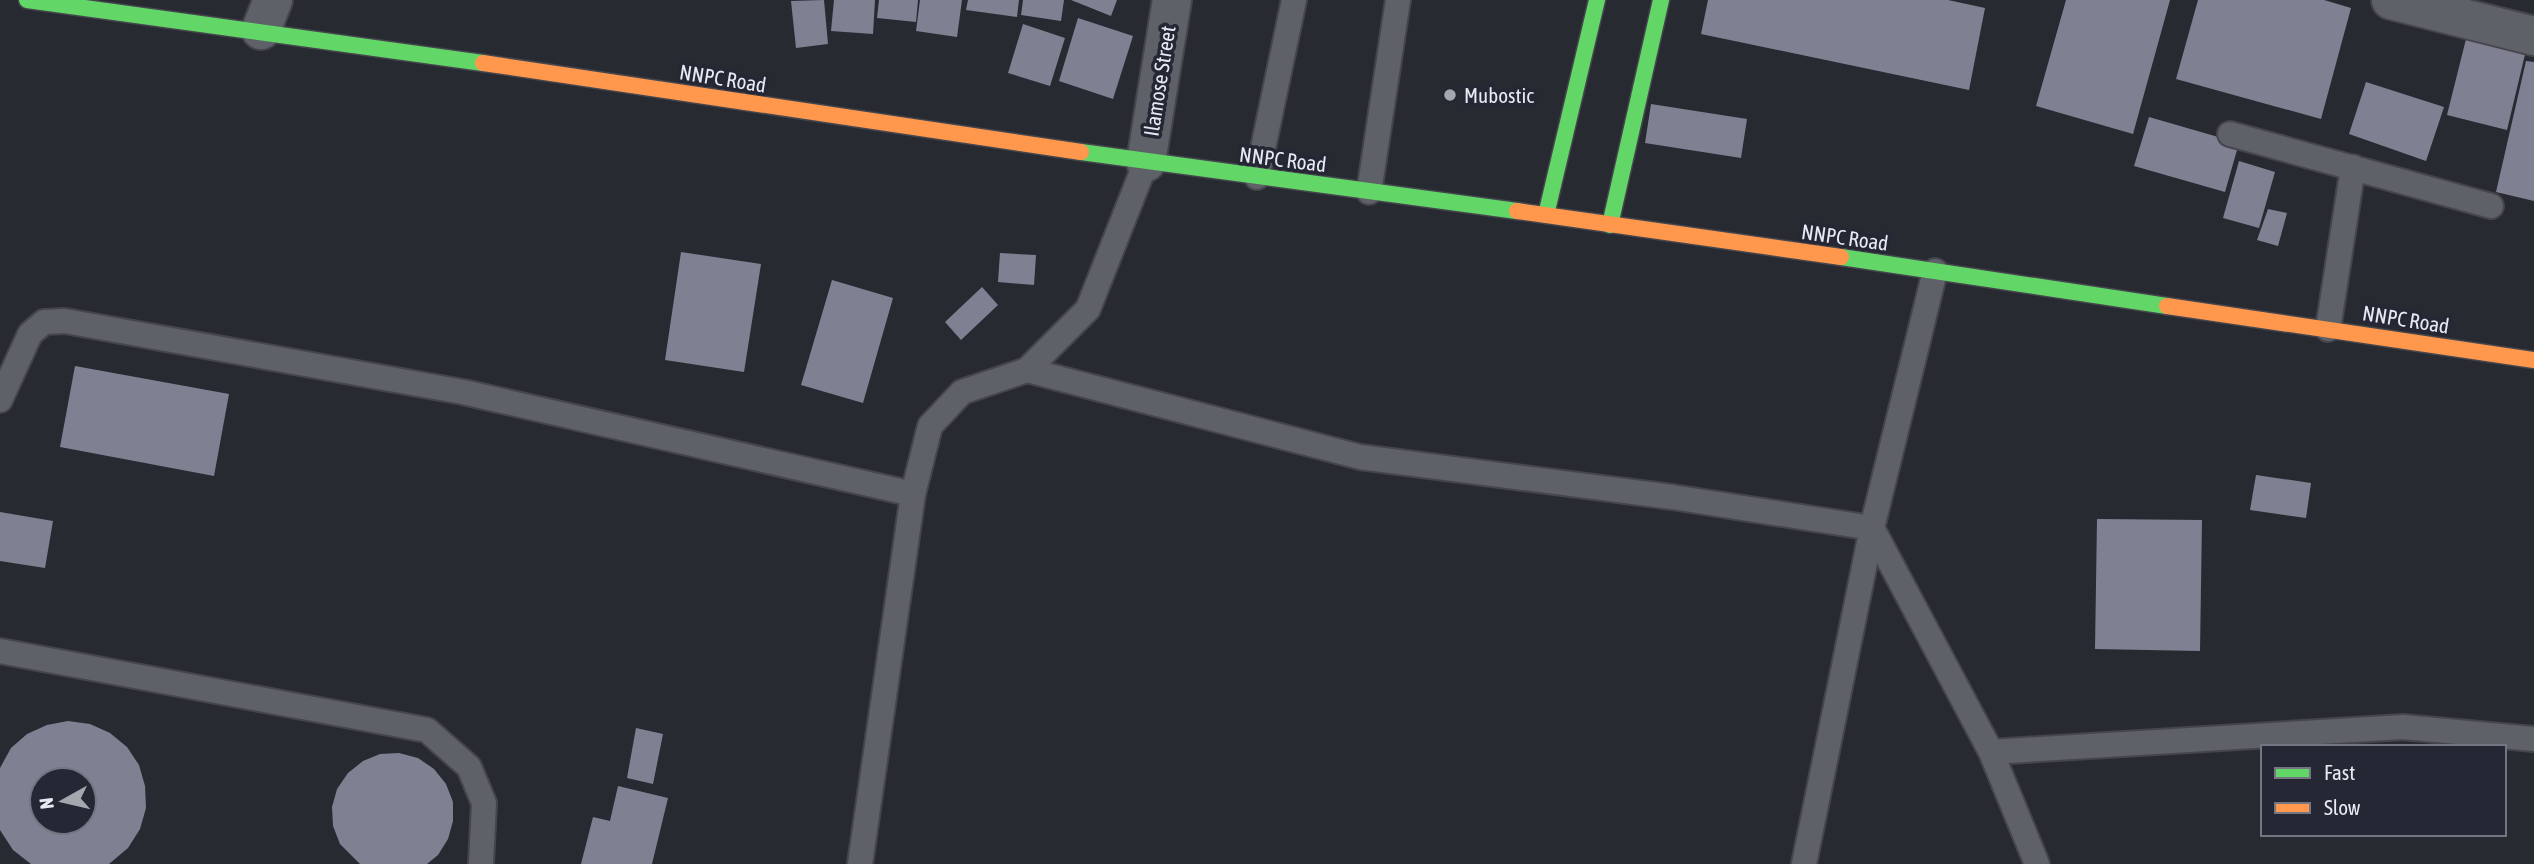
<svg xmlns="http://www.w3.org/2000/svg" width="2534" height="864" font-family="'Asap Condensed',sans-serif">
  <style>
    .building { fill: #7f8193; fill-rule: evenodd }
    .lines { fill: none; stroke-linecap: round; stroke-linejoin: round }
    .lane-casing { stroke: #45464d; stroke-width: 28 }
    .street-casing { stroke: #45464d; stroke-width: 42 }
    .fast-casing { stroke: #45464d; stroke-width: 19 }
    .slow-casing { stroke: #45464d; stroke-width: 19 }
    .lane { stroke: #5f6168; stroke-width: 24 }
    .street { stroke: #5f6168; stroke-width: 38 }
    .fast { stroke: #63d668; stroke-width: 16 }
    .slow { stroke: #ff974d; stroke-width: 16 }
    .poi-dot { fill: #a5a7af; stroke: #252735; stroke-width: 2.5 }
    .labels { text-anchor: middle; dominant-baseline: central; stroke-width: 7; stroke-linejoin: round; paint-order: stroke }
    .street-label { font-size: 21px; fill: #e8eaf3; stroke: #252735 }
    .poi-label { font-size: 21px; fill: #e8eaf3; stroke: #252735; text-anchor: start }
  </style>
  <rect width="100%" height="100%" fill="#282a32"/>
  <path class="building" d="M824 0 828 44 796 48 791 1Z
    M834 0H875L873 34 831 31Z
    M879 0H918L916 22 877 18Z
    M920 0H962L957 37 916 31Z
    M968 0H1019L1017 17 966 10Z
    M1023 0H1064L1061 21 1021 15Z
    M1071 0H1117L1111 16Z
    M1708 0H1948L1985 8 1969 90 1701 34Z
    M2066 0H2170L2133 134 2036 106Z
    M2198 0H2324L2351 8 2321 119 2176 79Z
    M1078 18 1133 36 1113 99 1059 81Z
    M1023 24 1065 38 1050 86 1008 73Z
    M2468 31 2527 46 2507 130 2447 115Z
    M2526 61 2534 62V201L2496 192Z
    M2366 82 2444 107 2426 161 2349 134Z
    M1651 104 1747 119 1741 158 1645 143Z
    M2149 117 2239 143 2225 192 2134 166Z
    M2239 161 2275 172 2259 228 2223 218Z
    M2268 209 2287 213 2278 246 2257 240Z
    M681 252 761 264 744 372 665 360Z
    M1000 253 1036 255 1034 285 998 282Z
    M832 280 893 298 863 403 801 385Z
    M982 287 998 305 961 340 945 322Z
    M75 366 229 394 214 476 60 447Z
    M2256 475 2311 483 2306 518 2250 510Z
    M0 512 53 521 45 568 0 561Z
    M2097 519 2202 520 2200 651 2095 649Z
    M68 721 90 724 110 733 127 747 139 765 145 786 146 808 140 829 128 848 109 864H31L13 850 0 830V768L11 748 27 734 47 725ZM42 780H84V822H42Z
    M636 728 663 734 653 784 627 778Z
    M399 753 418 758 434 769 446 784 453 802V821L448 839 438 855 427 864H360L340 844 333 826 332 807 337 789 348 773 363 761 380 754Z
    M618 786 668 798 652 864H581L593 817 610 821Z"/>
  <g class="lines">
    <defs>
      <path id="lane" d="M2230 134 2491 206
        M1257 177 1294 0
        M1369 192 1398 0
        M2328 329 2353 167
        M1027 370 1360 457 1672 497 1872 528 1991 752 2037 864
        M0 400 30 334 44 322 65 321 463 392 913 494
        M0 651 427 730 469 767 484 803 481 864
        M1991 752 2403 727 2534 739
        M860 864 913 494 930 426 962 392 1027 370 1088 309 1146 162
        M1804 864 1872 528 1935 271"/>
      <path id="street" d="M2391 0 2534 36
        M261 30 273 0
        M1146 162 1172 0"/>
      <path id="fast" d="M27 0 483 63
        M1081 152 1517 211
        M1546 215 1597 0
        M1610 225 1661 0
        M1841 257 2167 306"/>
      <path id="slow" d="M483 63 1081 152
        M1517 211 1841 257
        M2167 306 2534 360"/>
    </defs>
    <use href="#lane" class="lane-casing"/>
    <use href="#street" class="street-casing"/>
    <use href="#fast" class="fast-casing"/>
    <use href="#slow" class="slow-casing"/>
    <use href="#lane" class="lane"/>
    <use href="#street" class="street"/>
    <use href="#fast" class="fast"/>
    <use href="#slow" class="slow"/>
  </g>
  <circle class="poi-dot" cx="1450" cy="95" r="7"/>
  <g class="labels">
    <g class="street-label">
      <text transform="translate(723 78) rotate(9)">NNPC Road</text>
      <text transform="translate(1159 81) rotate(-81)">Ilamose Street</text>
      <text transform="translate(1283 159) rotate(7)">NNPC Road</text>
      <text transform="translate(1845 237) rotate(8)">NNPC Road</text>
      <text transform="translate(2406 319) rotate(9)">NNPC Road</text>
    </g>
    <g class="poi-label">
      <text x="1464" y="95">Mubostic</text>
    </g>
  </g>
  <rect x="2261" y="745" width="245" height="91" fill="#252735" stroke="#737581" stroke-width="2"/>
  <rect x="2275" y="768" width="35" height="10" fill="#63d668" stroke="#737581" stroke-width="2"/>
  <text x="2324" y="780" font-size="21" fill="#e8eaf3">Fast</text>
  <rect x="2275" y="803" width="35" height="10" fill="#ff974d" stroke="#737581" stroke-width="2"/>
  <text x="2324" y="815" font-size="21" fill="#e8eaf3">Slow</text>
  <g transform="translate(63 801) rotate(262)"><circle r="33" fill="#252735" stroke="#737581" stroke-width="2"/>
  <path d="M0-5L12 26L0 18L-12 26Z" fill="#a5a7af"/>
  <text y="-10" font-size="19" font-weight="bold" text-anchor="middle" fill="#e8eaf3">N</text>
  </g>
</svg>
